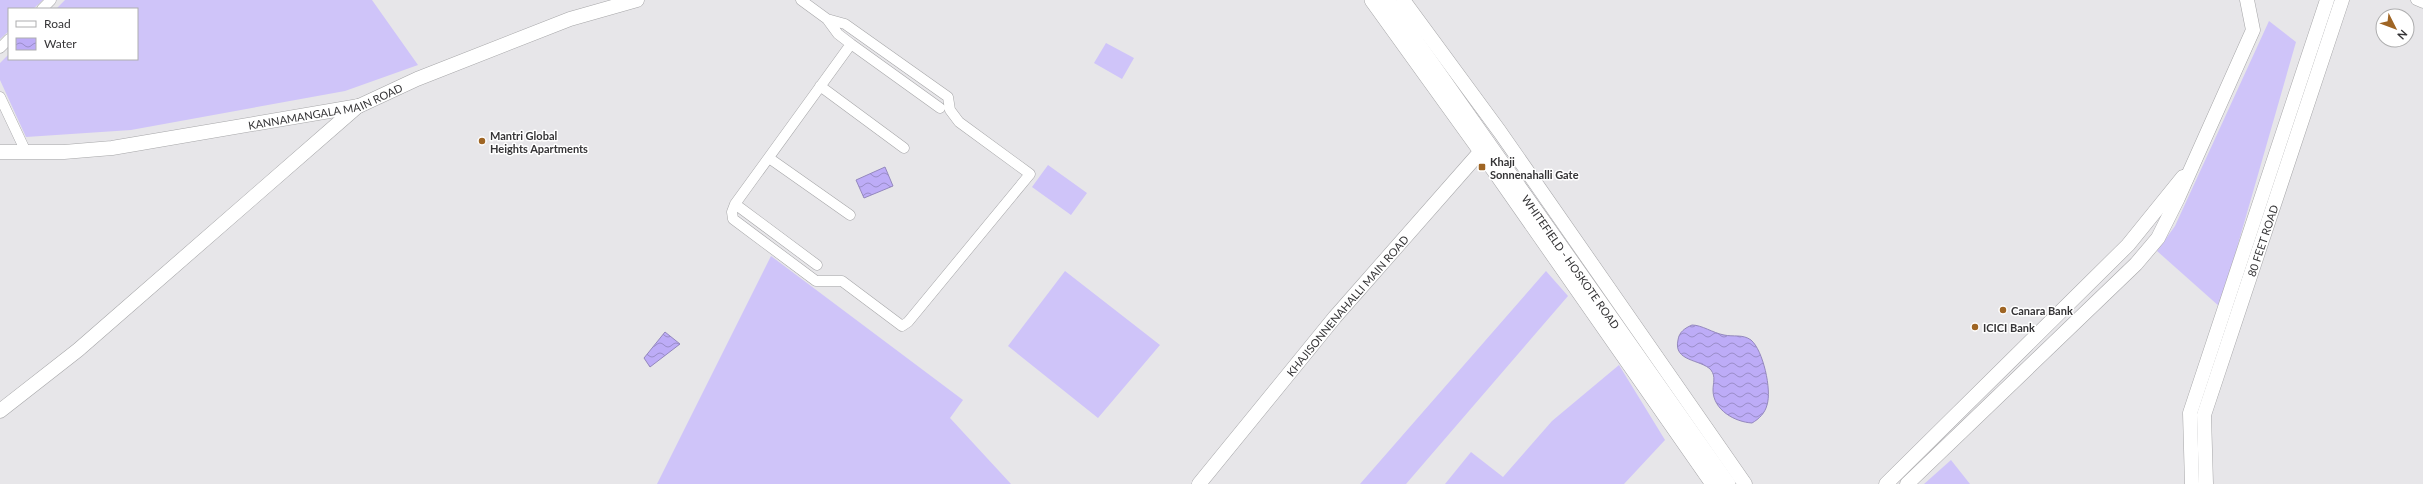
<svg xmlns="http://www.w3.org/2000/svg" width="2423" height="484" font-family="Lato,sans-serif">
  <style>
    .grass { fill: #cfc4f9 }
    .water { fill: url(#water-waves); stroke: #9488bd }
    .lines { fill: none; stroke-linecap: round; stroke-linejoin: round }
    .street-casing { stroke: #a6a6a8; stroke-width: 11 }
    .secondary-casing { stroke: #a6a6a8; stroke-width: 15 }
    .primary-casing { stroke: #a6a6a8; stroke-width: 16 }
    .street { stroke: #fff; stroke-width: 10 }
    .secondary { stroke: #fff; stroke-width: 14 }
    .primary { stroke: #fff; stroke-width: 15 }
    .poi-dot { fill: #9f6524; stroke: #fff; stroke-width: 1.5 }
    .labels { text-anchor: middle; dominant-baseline: central; stroke-width: 3; stroke-linejoin: round; paint-order: stroke }
    .street-label { font-size: 11px; fill: #353436; stroke: #fff }
    .poi-label { font-size: 11px; font-weight: bold; fill: #353436; stroke: #fff; text-anchor: start }
  </style>
  <defs>
    <pattern id="water-waves" width="16" height="10" patternUnits="userSpaceOnUse"><rect width="16" height="10" fill="#bdacf7"/><path d="M0 5q4-4 8 0t8 0" fill="none" stroke="#9a8dc9"/></pattern>
  </defs>
  <rect width="100%" height="100%" fill="#e7e6e9"/>
  <path class="grass" d="M0 0H43L33 9H9V31L0 39Z
    M65 0H372L418 65 345 91 131 130 26 137 0 80V63L9 54V59H137V9H56Z
    M2269 21 2296 42 2220 307 2157 251 2175 226Z
    M1106 43 1134 58 1122 79 1094 63Z
    M1048 165 1087 193 1071 215 1032 187Z
    M771 256 963 400 950 418 1011 484H657Z
    M1065 271 1160 345 1098 418 1008 346Z
    M1546 271 1568 296 1406 484H1360Z
    M1619 365 1665 440 1624 484H1445L1471 452 1503 477 1552 421Z
    M1951 460 1970 484H1924Z"/>
  <path class="water" d="M885 167 893 186 864 198 856 180Z
    M1692 325C1702 325 1713 333 1724 335 1733 337 1743 334 1751 340 1763 350 1772 390 1767 405 1765 413 1759 419 1752 423 1735 422 1713 410 1713 390 1713 383 1716 377 1711 370 1701 359 1673 362 1678 340 1679 332 1685 328 1692 325Z
    M665 332 680 344 650 367 644 358Z"/>
  <g class="lines">
    <defs>
      <path id="street" d="M801 0 827 19 838 34 851 44 940 108
        M2416 0 2423 3
        M42 9 51 0
        M827 19 845 24 948 97 950 110 959 122 1030 174 908 322 902 326 842 281H816L733 219 732 212 735 204 851 44
        M0 48 9 39
        M820 86 904 148
        M0 97 26 152
        M769 158 850 215
        M735 204 817 265"/>
      <g id="secondary">
        <path d="M1403 0 1500 132 1745 484"/>
        <path id="s1" d="M0 152H64L112 148 359 106 417 79 570 19 637 0"/>
        <path d="M0 411 78 350 358 106"/>
        <path id="s2" d="M1199 484 1335 317 1488 143"/>
        <path d="M1886 484 2128 245 2183 177"/>
        <path d="M1907 484 2136 264 2158 238 2178 198 2253 30 2247 0"/>
        <path d="M2192 484 2190 413 2327 0"/>
        <path id="s3" d="M2206 484 2204 415 2342 0"/>
      </g>
      <g id="primary">
        <path d="M1372 0 1480 150 1713 484"/>
        <path id="s4" d="M1387 0 1728 484"/>
      </g>
    </defs>
    <use href="#street" class="street-casing"/>
    <use href="#secondary" class="secondary-casing"/>
    <use href="#primary" class="primary-casing"/>
    <use href="#street" class="street"/>
    <use href="#secondary" class="secondary"/>
    <use href="#primary" class="primary"/>
  </g>
  <g class="poi-dot">
    <circle cx="482" cy="141" r="4"/>
    <rect x="1478" y="163" width="8" height="8" rx="2"/>
    <circle cx="2003" cy="310" r="4"/>
    <circle cx="1975" cy="327" r="4"/>
  </g>
  <g class="labels">
    <g class="street-label">
      <text stroke="none"><textPath href="#s1" startOffset="330">KANNAMANGALA MAIN ROAD</textPath></text>
      <text stroke="none"><textPath href="#s3" startOffset="253">80 FEET ROAD</textPath></text>
      <text stroke="none"><textPath href="#s4" startOffset="320">WHITEFIELD - HOSKOTE ROAD</textPath></text>
      <text stroke="none"><textPath href="#s2" startOffset="232">KHAJISONNENAHALLI MAIN ROAD</textPath></text>
    </g>
    <g class="poi-label">
      <text x="490" y="135">Mantri Global<tspan x="490" dy="13">Heights Apartments</tspan></text>
      <text x="1490" y="161">Khaji<tspan x="1490" dy="13">Sonnenahalli Gate</tspan></text>
      <text x="2011" y="310">Canara Bank</text>
      <text x="1983" y="327">ICICI Bank</text>
    </g>
  </g>
  <rect x="8" y="8" width="130" height="52" fill="#ffffff" stroke="#aeaeaf"/>
  <rect x="16" y="21" width="20" height="6" fill="#ffffff" stroke="#aeaeaf"/>
  <text x="44" y="28" font-size="12" fill="#353436">Road</text>
  <rect x="16" y="38" width="20" height="12" fill="url(#water-waves)" stroke="#aeaeaf"/>
  <text x="44" y="48" font-size="12" fill="#353436">Water</text>
  <g transform="translate(2395 28) rotate(132)"><circle r="19" fill="#ffffff" stroke="#aeaeaf"/>
  <path d="M0-3L7 15L0 10L-7 15Z" fill="#9f6524"/>
  <text y="-6" font-size="11" font-weight="bold" text-anchor="middle" fill="#353436">N</text>
  </g>
</svg>
